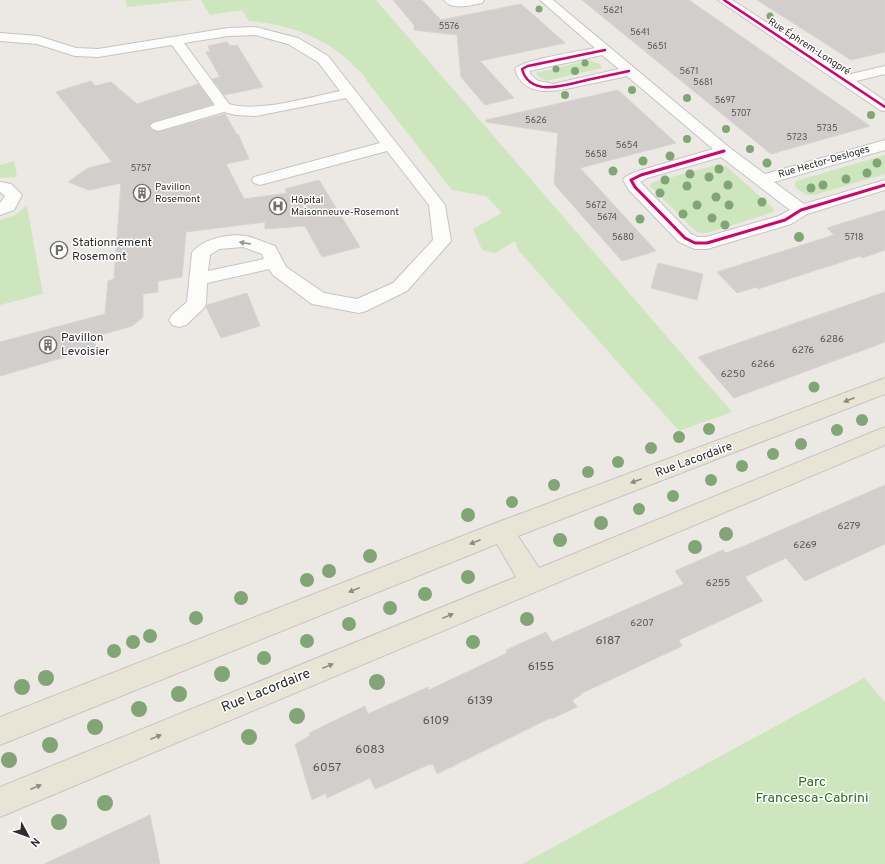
<svg xmlns="http://www.w3.org/2000/svg" width="885" height="864" font-family="Overpass,sans-serif">
  <style>
    .green { fill: #cee6be }
    .building { fill: #d1cecb; stroke: #d7d4d0 }
    .lines { fill: none; stroke-linecap: round; stroke-linejoin: round }
    .minor-casing { stroke: #c5c4c5; stroke-width: 2 }
    .major-casing { stroke: #c6c5c4; stroke-width: 2 }
    .minor { fill: #fcfcfb; fill-rule: evenodd }
    .major { fill: #e8e4d6; fill-rule: evenodd }
    .cycleway-far1-casing { stroke: #fff; stroke-width: 4 }
    .cycleway-casing { stroke: #fff; stroke-width: 5 }
    .cycleway-far1 { stroke: #d6006c; stroke-width: 2.5 }
    .cycleway { stroke: #d6006c; stroke-width: 3 }
    .tree { fill: #82a575 }
    .oneway { fill: #959594 }
    .oneway2 { fill: #8b8982 }
    .labels { text-anchor: middle; dominant-baseline: central; stroke-width: 3; stroke-linejoin: round; paint-order: stroke }
    .far-number-label { font-size: 9px; fill: #585857 }
    .far-street-label { font-size: 10px; fill: #2e2e2e; stroke: #fff }
    .far-poi-label { font-size: 10px; fill: #2e2e2e; stroke: #fff; text-anchor: start }
    .number-label { font-size: 10px; fill: #585857 }
    .poi-label { font-size: 12px; fill: #2e2e2e; stroke: #fff; text-anchor: start }
    .street-label { font-size: 12px; fill: #2e2e2e; stroke: #fff }
    .near-number-label { font-size: 12px; fill: #585857 }
    .near-street-label { font-size: 14px; fill: #2e2e2e; stroke: #fff }
    .near-park-label { font-size: 14px; fill: #2c6e1b; stroke: #fff }
  </style>
  <rect width="100%" height="100%" fill="#ece8e4"/>
  <path class="green" d="M125 0H192L127 7Z
    M201 0H376L732 412 679 431 526 259 519 251 515 241 495 253 482 250 473 229 502 213 486 196 452 190 366 80 367 79C333 41 300 26 249 21L242 10 210 15Z
    M589 60 600 64 602 68 546 81 539 77 536 73Z
    M885 155V174L814 195H806L795 187V183L796 181Z
    M14 161 17 177 0 178V165Z
    M716 165 726 166 773 208 774 212 707 233H700L694 230 650 186V184L654 182Z
    M27 206 43 294 0 305V220L15 215Z
    M864 678 885 702V864H522Z"/>
  <path class="building" d="M393 0H422L441 20 521 4 565 43 480 61 514 98 485 105 461 77 457 35 414 30V25Z
    M582 0H689L870 126 771 154Z
    M757 0H885V52L851 60Z
    M227 42 230 46 237 45 263 87 224 95 212 79 220 77 206 52 210 51 208 46Z
    M91 81 95 86 111 82 137 104 198 84 213 104 153 122 149 127 158 132 225 114 237 135 238 134 249 159 226 164 244 199 287 193 285 189 319 180 360 247 322 257 305 226 265 229V222L186 232 182 277 158 281V292L143 294V317L132 326 93 337 96 348 0 376V342L105 314 108 281 114 279 121 183 89 190 68 182 88 168 112 162 56 92Z
    M618 90 676 143 580 168 656 251 622 261 554 184 558 133 486 122V120Z
    M885 210V250L862 258 860 256 758 289 756 287 737 293 717 272 834 235 827 228Z
    M658 263 703 274 697 300 651 288Z
    M885 292V342L734 398 698 357Z
    M247 293 260 326 221 338 206 307 207 305Z
    M885 485V544L805 581 786 558 745 577 763 601 679 640 682 646 580 694 581 695 572 700 577 707 551 719 550 718 437 774 433 764 431 765 430 764 375 789 370 778 327 798 326 793 312 800 295 744 310 736 309 733 365 706 368 714 428 687 429 690 507 653 506 650 546 632 552 642 684 584 675 571 723 550 726 553 742 547Z
    M150 815 160 864H44Z"/>
  <g class="lines">
    <defs>
      <path id="minor" d="M444 0H484L482 3C471 5 452 11 444 0Z
        M540 0H553L730 148 765 174 885 140V150L774 182 804 204 885 180V190L807 214 791 224 707 249H695L679 242 629 190 623 180 625 177 635 172 713 149 627 76C613 79 599 82 584 85 561 90 524 101 515 69 521 60 581 51 595 48ZM602 55 619 69 553 84 538 81 531 75 529 71ZM721 157 790 210 779 216 706 237H698L691 234 640 182 647 178Z
        M718 0H732L847 75 885 66V74L856 81 885 101V111L880 110Z
        M255 27 298 38 328 56 445 205 451 241 407 291 366 311 359 313 312 304 273 275 269 269 207 283 206 304 203 309 186 325 179 327 172 325 169 320 172 315 187 302 192 253C201 239 230 233 246 236 256 238 266 243 275 246L286 267 324 293 357 299 393 283 433 240 429 205 387 151 260 185 254 183 252 180 254 177 380 143 346 98 256 116 236 115 224 112 158 131 153 129 150 126 153 123 215 105 172 45 98 57 75 56 37 44 0 41V33L38 36 76 48 98 49 228 28ZM255 35 288 44 318 62 340 91C310 97 257 113 229 104L184 43 228 36ZM243 247 262 254 264 259 208 271 210 255 219 249Z
        M0 182 11 184 22 195 14 210 0 215V203L5 196 0 192Z"/>
      <path id="major" d="M885 378V394L518 536 539 568 885 427V445L0 817V787L516 577 497 544 0 745V717L493 524Z"/>
    </defs>
    <use href="#minor" class="minor-casing"/>
    <use href="#major" class="major-casing"/>
    <use href="#minor" class="minor"/>
    <use href="#major" class="major"/>
    <defs>
      <path id="cycleway-far1" d="M724 0 885 107
        M605 50 528 66 522 69C530 98 566 85 587 80 601 77 615 74 629 71"/>
      <path id="cycleway" d="M724 151 641 175 631 180 635 187 685 238 695 243H707L785 220 801 210 885 185"/>
    </defs>
    <use href="#cycleway-far1" class="cycleway-far1-casing"/>
    <use href="#cycleway" class="cycleway-casing"/>
    <use href="#cycleway-far1" class="cycleway-far1"/>
    <use href="#cycleway" class="cycleway"/>
  </g>
  <g class="tree">
    <circle cx="539" cy="9" r="3.5"/>
    <circle cx="770" cy="16" r="3.5"/>
    <circle cx="585" cy="63" r="3.5"/>
    <circle cx="556" cy="69" r="3.5"/>
    <circle cx="575" cy="71" r="4"/>
    <circle cx="632" cy="90" r="4"/>
    <circle cx="565" cy="95" r="4"/>
    <circle cx="687" cy="98" r="4"/>
    <circle cx="871" cy="115" r="4"/>
    <circle cx="726" cy="129" r="4"/>
    <circle cx="687" cy="139" r="4"/>
    <circle cx="750" cy="149" r="4"/>
    <circle cx="670" cy="156" r="4.5"/>
    <circle cx="643" cy="161" r="4.5"/>
    <circle cx="767" cy="163" r="4.5"/>
    <circle cx="877" cy="163" r="4.5"/>
    <circle cx="719" cy="169" r="4.5"/>
    <circle cx="613" cy="171" r="4.5"/>
    <circle cx="867" cy="173" r="4.5"/>
    <circle cx="690" cy="174" r="4.5"/>
    <circle cx="709" cy="177" r="4.5"/>
    <circle cx="846" cy="179" r="4.5"/>
    <circle cx="665" cy="180" r="4.5"/>
    <circle cx="728" cy="185" r="4.5"/>
    <circle cx="823" cy="185" r="4.5"/>
    <circle cx="687" cy="186" r="4.5"/>
    <circle cx="811" cy="188" r="4.5"/>
    <circle cx="660" cy="193" r="4.5"/>
    <circle cx="716" cy="197" r="4.5"/>
    <circle cx="762" cy="202" r="4.5"/>
    <circle cx="697" cy="205" r="4.5"/>
    <circle cx="729" cy="205" r="4.5"/>
    <circle cx="683" cy="214" r="4.5"/>
    <circle cx="712" cy="218" r="4.5"/>
    <circle cx="640" cy="219" r="4.5"/>
    <circle cx="725" cy="225" r="4.5"/>
    <circle cx="799" cy="237" r="5"/>
    <circle cx="814" cy="387" r="5.5"/>
    <circle cx="862" cy="420" r="6"/>
    <circle cx="709" cy="429" r="6"/>
    <circle cx="837" cy="430" r="6"/>
    <circle cx="679" cy="437" r="6"/>
    <circle cx="801" cy="444" r="6"/>
    <circle cx="651" cy="448" r="6"/>
    <circle cx="773" cy="454" r="6"/>
    <circle cx="618" cy="462" r="6"/>
    <circle cx="742" cy="466" r="6"/>
    <circle cx="588" cy="472" r="6"/>
    <circle cx="711" cy="480" r="6"/>
    <circle cx="554" cy="485" r="6"/>
    <circle cx="673" cy="496" r="6"/>
    <circle cx="512" cy="502" r="6"/>
    <circle cx="639" cy="509" r="6"/>
    <circle cx="468" cy="515" r="7"/>
    <circle cx="601" cy="523" r="7"/>
    <circle cx="726" cy="534" r="7"/>
    <circle cx="560" cy="540" r="7"/>
    <circle cx="695" cy="547" r="7"/>
    <circle cx="370" cy="556" r="7"/>
    <circle cx="329" cy="571" r="7"/>
    <circle cx="468" cy="577" r="7"/>
    <circle cx="307" cy="580" r="7"/>
    <circle cx="425" cy="594" r="7"/>
    <circle cx="241" cy="598" r="7"/>
    <circle cx="390" cy="608" r="7"/>
    <circle cx="196" cy="618" r="7"/>
    <circle cx="527" cy="619" r="7"/>
    <circle cx="349" cy="624" r="7"/>
    <circle cx="150" cy="636" r="7"/>
    <circle cx="307" cy="641" r="7"/>
    <circle cx="133" cy="642" r="7"/>
    <circle cx="473" cy="642" r="7"/>
    <circle cx="114" cy="651" r="7"/>
    <circle cx="264" cy="658" r="7"/>
    <circle cx="222" cy="674" r="8"/>
    <circle cx="46" cy="678" r="8"/>
    <circle cx="377" cy="682" r="8"/>
    <circle cx="22" cy="687" r="8"/>
    <circle cx="179" cy="694" r="8"/>
    <circle cx="139" cy="709" r="8"/>
    <circle cx="297" cy="716" r="8"/>
    <circle cx="95" cy="727" r="8"/>
    <circle cx="249" cy="737" r="8"/>
    <circle cx="50" cy="745" r="8"/>
    <circle cx="9" cy="760" r="8"/>
    <circle cx="105" cy="803" r="8"/>
    <circle cx="59" cy="822" r="8"/>
  </g>
  <defs><path id="oneway-solid" d="M-6-.8H1V-3.2L6.5 0L1 3.2V.8H-6Z"/></defs>
  <use class="oneway" href="#oneway-solid" transform="translate(245 243) rotate(-171)"/>
  <g class="oneway2">
    <use href="#oneway-solid" transform="translate(849 400) rotate(159)"/>
    <use href="#oneway-solid" transform="translate(636 481) rotate(160)"/>
    <use href="#oneway-solid" transform="translate(475 542) rotate(158)"/>
    <use href="#oneway-solid" transform="translate(354 590) rotate(158)"/>
    <use href="#oneway-solid" transform="translate(448 616) rotate(-22)"/>
    <use href="#oneway-solid" transform="translate(328 666) rotate(-22)"/>
    <use href="#oneway-solid" transform="translate(156 737) rotate(-22)"/>
    <use href="#oneway-solid" transform="translate(36 787) rotate(-22)"/>
  </g>
  <defs>
    <symbol id="building-ring" viewBox="-11 -11 22 22"><circle r="9.5" fill="#fff" stroke="#706f6e" stroke-width="1.5"/><path d="M-4-6H4V6H1V3H-1V6H-4ZM-2.5-4.3h1.7v1.8h-1.7ZM.8-4.3h1.7v1.8H.8ZM-2.5-1h1.7V.8h-1.7ZM.8-1h1.7V.8H.8Z" fill="#706f6e"/></symbol>
    <symbol id="hospital-ring" viewBox="-11 -11 22 22"><circle r="9.5" fill="#fff" stroke="#706f6e" stroke-width="1.5"/><path d="M-5-5h3v3.5h4V-5h3V5h-3V1.5h-4V5h-3Z" fill="#706f6e"/></symbol>
    <symbol id="parking-ring" viewBox="-11 -11 22 22"><circle r="9.5" fill="#fff" stroke="#706f6e" stroke-width="1.5"/><path d="M-3.5-5.5H1a3.5 3.5 0 0 1 0 7H-1V5.5H-3.5ZM-1-3.4V-.6H.8a1.4 1.4 0 0 0 0-2.8Z" fill="#706f6e"/></symbol>
  </defs>
  <g fill-rule="evenodd">
    <use href="#building-ring" x="132" y="183" width="20" height="20"/>
    <use href="#hospital-ring" x="268" y="196" width="20" height="20"/>
    <use href="#parking-ring" x="49" y="240" width="20" height="20"/>
    <use href="#building-ring" x="38" y="335" width="20" height="20"/>
  </g>
  <g class="labels">
    <g class="far-number-label">
      <text x="613" y="10">5621</text>
      <text x="449" y="26">5576</text>
      <text x="640" y="32">5641</text>
      <text x="657" y="46">5651</text>
      <text x="689" y="71">5671</text>
      <text x="703" y="82">5681</text>
      <text x="725" y="100">5697</text>
      <text x="741" y="113">5707</text>
      <text x="536" y="120">5626</text>
      <text x="827" y="128">5735</text>
      <text x="797" y="137">5723</text>
      <text x="627" y="145">5654</text>
      <text x="596" y="154">5658</text>
      <text x="141" y="168">5757</text>
      <text x="596" y="205">5672</text>
      <text x="607" y="217">5674</text>
      <text x="623" y="237">5680</text>
      <text x="854" y="237">5718</text>
    </g>
    <g class="far-street-label">
      <text transform="translate(809 47) rotate(33)">Rue Éphrem-Longpré</text>
      <text transform="translate(824 162) rotate(-16)">Rue Hector-Desloges</text>
    </g>
    <g class="far-poi-label">
      <text x="155" y="187">Pavillon<tspan x="155" dy="12">Rosemont</tspan></text>
      <text x="291" y="200">Hôpital<tspan x="291" dy="12">Maisonneuve-Rosemont</tspan></text>
    </g>
    <g class="number-label">
      <text x="832" y="339">6286</text>
      <text x="803" y="350">6276</text>
      <text x="763" y="364">6266</text>
      <text x="733" y="374">6250</text>
      <text x="849" y="526">6279</text>
      <text x="805" y="545">6269</text>
      <text x="718" y="583">6255</text>
      <text x="642" y="623">6207</text>
    </g>
    <g class="poi-label">
      <text x="72" y="243">Stationnement<tspan x="72" dy="14">Rosemont</tspan></text>
      <text x="61" y="338">Pavillon<tspan x="61" dy="14">Levoisier</tspan></text>
    </g>
    <g class="street-label">
      <text transform="translate(694 460) rotate(-20)">Rue Lacordaire</text>
    </g>
    <g class="near-number-label">
      <text x="608" y="641">6187</text>
      <text x="541" y="667">6155</text>
      <text x="480" y="701">6139</text>
      <text x="436" y="721">6109</text>
      <text x="370" y="750">6083</text>
      <text x="327" y="768">6057</text>
    </g>
    <g class="near-street-label">
      <text transform="translate(266 691) rotate(-22)">Rue Lacordaire</text>
    </g>
    <g class="near-park-label">
      <text x="812" y="782">Parc<tspan x="812" dy="16">Francesca-Cabrini</tspan></text>
    </g>
  </g>
  <g transform="translate(28 836) rotate(131)" stroke="#ffffff" stroke-width="3" paint-order="stroke">
  <path d="M0-3L7 15L0 10L-7 15Z" fill="#2e2e2e"/>
  <text y="-6" font-size="11" font-weight="bold" text-anchor="middle" fill="#2e2e2e">N</text>
  </g>
</svg>
